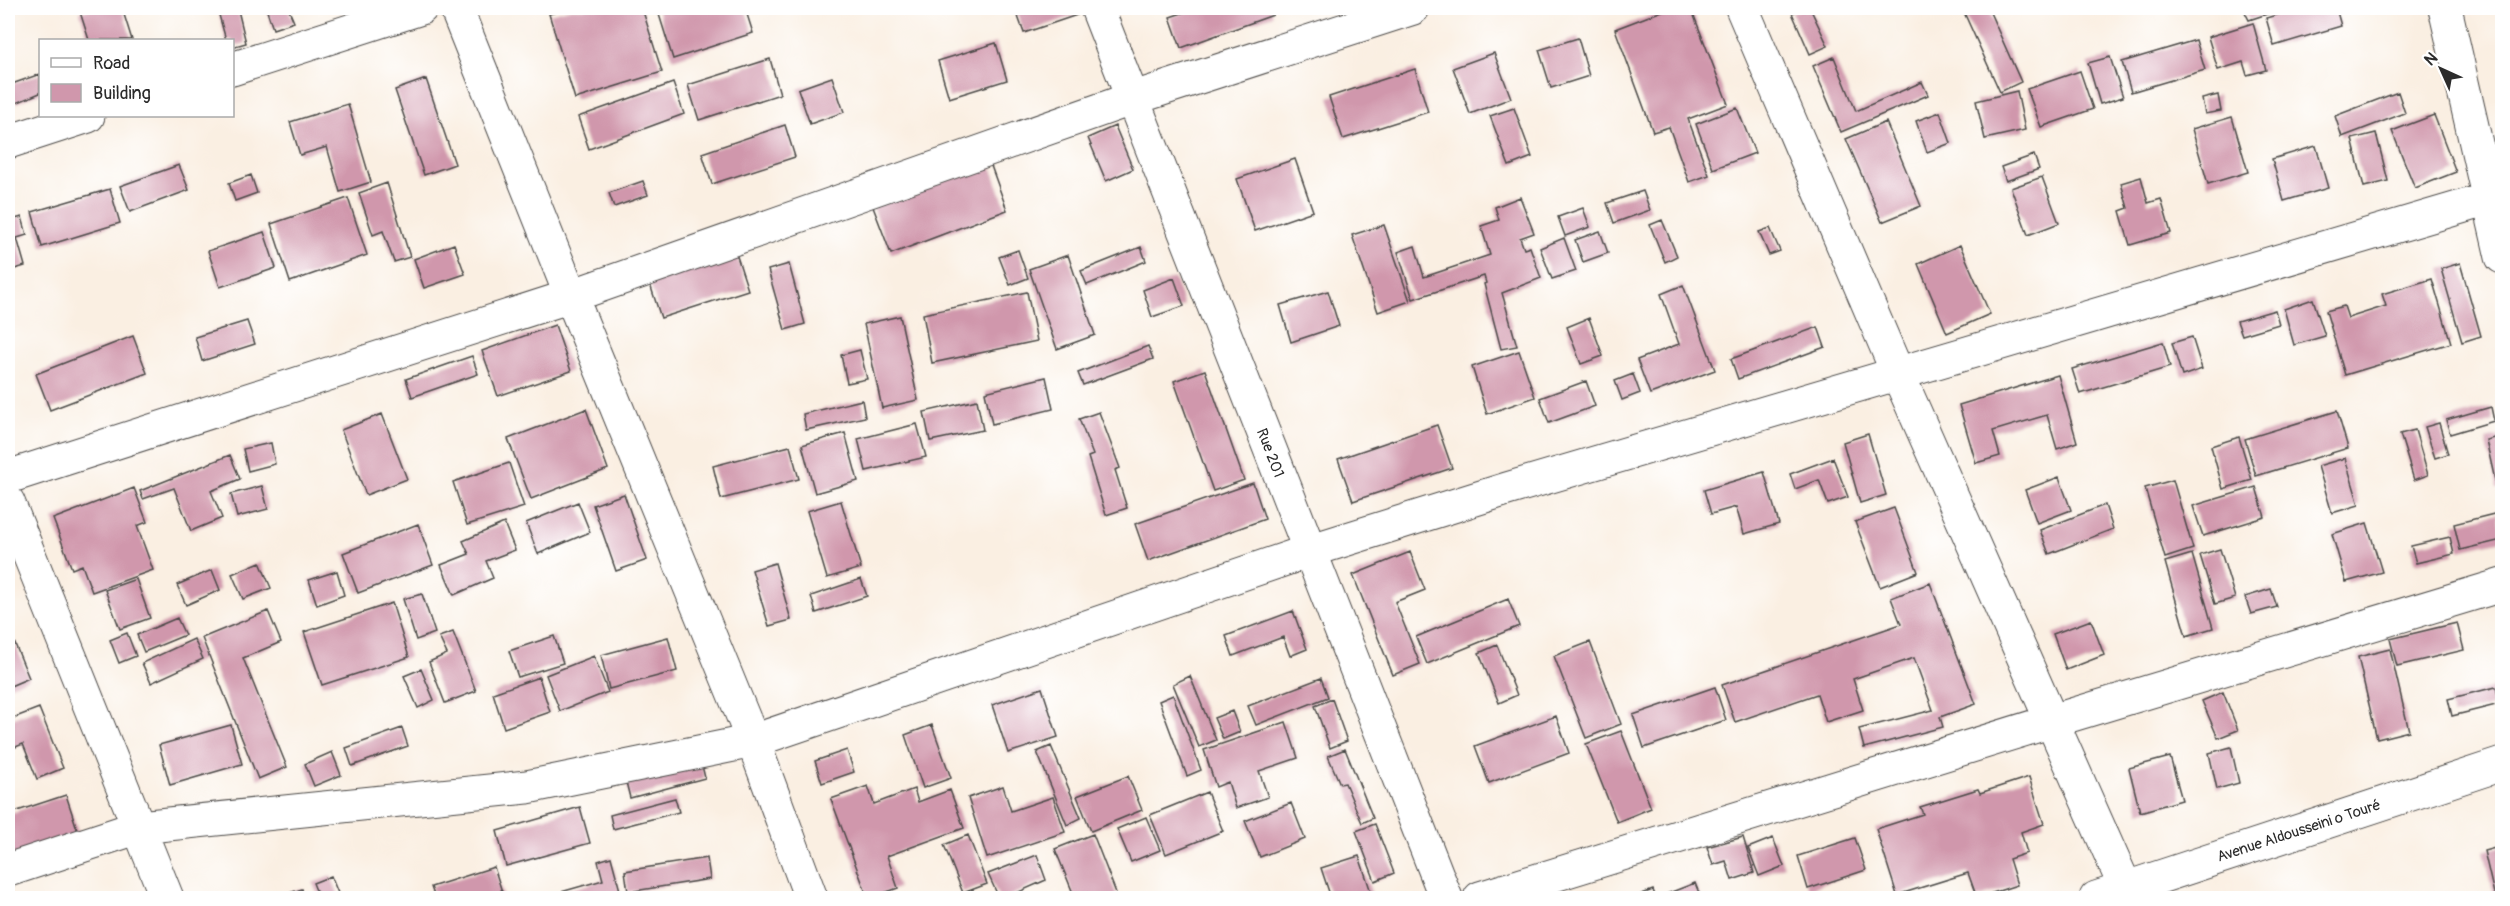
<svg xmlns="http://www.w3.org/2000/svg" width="2510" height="906" font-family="Pangolin,sans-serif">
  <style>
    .building { fill: #d097ac }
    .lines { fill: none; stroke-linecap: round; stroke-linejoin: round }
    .minor-casing { stroke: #4a4846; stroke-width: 35 }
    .minor { stroke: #fff; stroke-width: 33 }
    .labels { text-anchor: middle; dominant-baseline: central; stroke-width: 5; stroke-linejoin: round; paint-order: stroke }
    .street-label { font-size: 15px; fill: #2b2b2b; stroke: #fff }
  </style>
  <rect width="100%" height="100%" fill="#fff"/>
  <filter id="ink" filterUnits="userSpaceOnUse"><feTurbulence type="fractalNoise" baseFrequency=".0167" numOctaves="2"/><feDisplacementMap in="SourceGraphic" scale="12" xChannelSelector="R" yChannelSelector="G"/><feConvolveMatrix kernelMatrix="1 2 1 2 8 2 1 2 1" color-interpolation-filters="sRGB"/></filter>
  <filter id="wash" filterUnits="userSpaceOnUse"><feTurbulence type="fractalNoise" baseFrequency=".008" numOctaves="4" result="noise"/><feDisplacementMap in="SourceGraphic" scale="24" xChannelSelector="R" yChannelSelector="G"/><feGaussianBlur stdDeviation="1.35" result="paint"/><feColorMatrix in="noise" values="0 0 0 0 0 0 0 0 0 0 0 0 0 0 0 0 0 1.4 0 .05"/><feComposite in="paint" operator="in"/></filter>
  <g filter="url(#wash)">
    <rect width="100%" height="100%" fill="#faefe2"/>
    <g id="blocks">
      <path class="building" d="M93 8H122L132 40H89L80 12Z
        M266 8H288L294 22 273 29Z
        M571 8H642L662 72 575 99 549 14Z
        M657 8H745L753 33 673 59Z
        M1015 8H1075L1077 15 1024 33Z
        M1197 8H1270L1273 15 1181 48 1170 17Z
        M1670 8H1691L1728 104 1688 119 1709 175 1689 182 1669 127 1653 132 1615 29Z
        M1803 8H1810L1828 46 1810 54 1792 13Z
        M1962 8H1988L2021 82 2000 92Z
        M2243 8H2285L2249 20Z
        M2301 8H2336L2341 26 2274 46 2266 18Z
        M238 10 246 43 232 47V40H226L219 15Z
        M2253 23 2266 70 2247 75 2243 62 2218 70 2208 37Z
        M1578 38 1589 76 1551 88 1539 50Z
        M2196 40 2205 70 2131 92 2122 62Z
        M996 43 1007 80 949 98 938 61Z
        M1494 53 1511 98 1470 114 1453 68Z
        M1834 57 1856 111 1922 82 1928 95 1841 132 1813 66Z
        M2110 57 2123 97 2100 104 2088 63Z
        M770 59 780 94 699 120 688 85Z
        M1415 69 1428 112 1343 139 1329 97Z
        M2080 71 2093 109 2041 127 2027 89Z
        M40 74V93L16 103 9 85Z
        M832 77 844 112 810 124 798 89Z
        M426 79 455 164 424 175 395 90Z
        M673 83 684 114 589 149 578 117Z
        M2017 91 2025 130 1985 139 1976 101Z
        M2398 92 2405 113 2342 137 2335 116Z
        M2218 95 2221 111 2205 114 2202 99Z
        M348 104 371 182 340 192 327 147 300 155 290 122Z
        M1514 108 1532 157 1509 166 1490 116Z
        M1737 108 1755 153 1713 169 1696 124Z
        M1940 112 1951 143 1927 152 1916 121Z
        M2434 115 2456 172 2415 188 2392 131Z
        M2232 117 2248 172 2208 184 2192 129Z
        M1886 122 1921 206 1882 222 1846 139Z
        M785 125 795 157 712 184 702 153Z
        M1115 126 1133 169 1106 181 1088 138Z
        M2376 133 2388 181 2364 187 2352 139Z
        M2316 146 2328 188 2284 201 2272 159Z
        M2034 155 2039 169 2006 181 2001 167Z
        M1295 159 1313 211 1255 231 1237 179Z
        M990 163 1007 210 891 254 873 207Z
        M179 165 189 190 130 212 120 186Z
        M251 175 257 193 235 201 229 183Z
        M2042 177 2059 223 2028 235 2011 188Z
        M2141 177 2148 203 2161 199 2171 233 2130 245 2120 211 2128 208 2121 183Z
        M643 181 648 195 614 207 609 193Z
        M387 183 410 257 394 262 383 231 373 235 359 193Z
        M110 189 120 223 42 247 32 212Z
        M1643 191 1650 210 1614 223 1607 203Z
        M1520 197 1534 233 1520 238 1524 249 1530 247 1541 278 1502 293 1517 346 1501 349 1484 284 1486 283 1484 276 1413 299 1398 252 1415 246 1424 277 1490 255 1481 226 1499 220 1495 207Z
        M348 198 367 255 290 282 271 224Z
        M1583 208 1590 227 1565 236 1558 217Z
        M22 217 27 235 17 238 25 266 8 271V221Z
        M1662 220 1677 256 1665 262 1650 225Z
        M1384 225 1410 301 1378 312 1352 235Z
        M1770 228 1780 251 1769 255 1759 232Z
        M1600 231 1608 253 1583 262 1575 240Z
        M264 232 276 268 220 287 208 251Z
        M1564 238 1576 271 1552 279 1540 248Z
        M454 244 465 274 424 288 414 259Z
        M1960 245 1990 314 1947 333 1918 264Z
        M734 247 748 290 661 318 647 275Z
        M1141 247 1146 261 1087 285 1081 271Z
        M1018 250 1028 278 1010 285 999 257Z
        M1068 255 1095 335 1057 349 1029 269Z
        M2460 263 2481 336 2462 342 2441 269Z
        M789 264 805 324 785 330 768 270Z
        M1174 278 1184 306 1152 317 1143 290Z
        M2432 279 2451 343 2345 375 2326 311 2344 306 2348 318 2386 306 2382 294Z
        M1683 285 1715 370 1650 394 1637 360 1679 344 1661 294Z
        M1328 291 1339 326 1291 342 1280 305Z
        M1027 292 1037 341 932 363 923 314Z
        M2313 299 2325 336 2294 345 2284 309Z
        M2275 310 2279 324 2242 335 2237 321Z
        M900 316 918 400 882 408 864 324Z
        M1589 318 1603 356 1581 364 1567 327Z
        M247 321 255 344 202 361 195 337Z
        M555 325 571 371 498 396 482 351Z
        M1818 327 1825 347 1738 379 1731 359Z
        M133 336 147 373 50 410 36 374Z
        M2192 337 2202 369 2182 376 2172 343Z
        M2163 342 2170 367 2080 394 2072 369Z
        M1148 346 1153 359 1083 385 1078 373Z
        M860 350 867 379 847 383 841 355Z
        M1519 351 1535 397 1487 414 1472 367Z
        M472 356 478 374 412 397 406 379Z
        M1205 370 1244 480 1213 491 1174 381Z
        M1633 374 1640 393 1622 400 1615 381Z
        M2058 375 2077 442 2057 449 2047 415 1993 431 2000 456 1976 463 1959 405Z
        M1046 377 1053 409 992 424 985 392Z
        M1586 381 1595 406 1549 423 1540 398Z
        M862 400 865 417 806 430 803 414Z
        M977 400 983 430 930 441 924 412Z
        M2491 407 2494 421 2450 434 2446 420Z
        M586 409 608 469 531 499 508 439Z
        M2337 411 2348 448 2256 476 2245 439Z
        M1099 412 1120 468 1115 470 1127 508 1106 515 1088 457 1093 455 1079 419Z
        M382 414 407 479 366 495 341 430Z
        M2439 423 2448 454 2435 458 2425 427Z
        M917 424 926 457 866 471 858 439Z
        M1437 425 1452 468 1353 501 1338 459Z
        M2415 430 2428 475 2414 480 2400 434Z
        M845 433 858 481 815 493 802 445Z
        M1868 434 1886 495 1860 503 1843 442Z
        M2239 437 2252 480 2223 489 2211 446Z
        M2498 437 2502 454V488L2497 489 2486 440Z
        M271 443 275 464 248 471 243 449Z
        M790 446 799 479 721 499 713 466Z
        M230 455 240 479 211 491 222 518 191 531 174 488 143 499 140 491Z
        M1833 458 1848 497 1828 504 1819 480 1795 489 1790 474Z
        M2345 458 2359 505 2332 513 2318 466Z
        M509 463 524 507 467 525 453 482Z
        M1764 472 1779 524 1744 534 1736 507 1711 514 1704 490Z
        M2059 477 2071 510 2037 523 2025 490Z
        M2173 480 2193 549 2165 558 2145 488Z
        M1253 483 1265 519 1148 561 1135 524Z
        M262 486 268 509 237 517 231 494Z
        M2256 487 2265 517 2203 536 2193 506Z
        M134 488 147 522 137 526 153 570 92 592 82 565 72 569 53 519Z
        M624 494 647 560 616 571 593 505Z
        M841 501 861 568 827 578 807 511Z
        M578 502 590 532 538 554 526 523Z
        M2105 505 2113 529 2049 554 2040 530Z
        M1894 508 1918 572 1880 587 1855 522Z
        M2498 513 2502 540 2460 550 2454 524Z
        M504 523 515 550 486 561 493 578 454 595 441 565 469 554 463 541Z
        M2367 523 2382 572 2346 582 2332 534Z
        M418 524 433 565 358 593 343 553Z
        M2450 537 2454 554 2416 563 2411 546Z
        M2220 549 2235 598 2215 604 2200 555Z
        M1410 552 1425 590 1395 602 1420 664 1393 675 1353 575Z
        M2192 554 2213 628 2186 636 2165 562Z
        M260 562 271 588 243 599 232 574Z
        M775 563 791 620 769 626 752 570Z
        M212 570 220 590 186 605 177 585Z
        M337 571 344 595 317 605 309 580Z
        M136 579 150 618 120 629 105 590Z
        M861 579 867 596 816 613 811 596Z
        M1930 583 1976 704 1940 717 1943 727 1864 748 1859 729 1933 710 1914 658 1853 679 1863 710 1826 722 1817 694 1735 722 1722 685 1901 624 1891 598Z
        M2271 589 2277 607 2251 614 2245 597Z
        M422 594 435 633 416 640 403 599Z
        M1508 599 1519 626 1427 664 1416 637Z
        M392 603 409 657 322 685 304 632Z
        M268 611 281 642 243 658 287 767 258 779 202 638Z
        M1293 611 1307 649 1290 656 1283 637 1233 656 1226 636Z
        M177 618 185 635 144 652 137 635Z
        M2091 620 2104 655 2066 670 2053 634Z
        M2457 623 2464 650 2397 666 2390 639Z
        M8 627 29 678 8 687Z
        M453 632 476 691 445 703 429 662 447 654 439 637Z
        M127 633 136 656 119 663 110 640Z
        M554 636 563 663 518 677 509 651Z
        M668 637 677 671 609 689 601 655Z
        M194 639 203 659 151 683 142 663Z
        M1590 642 1621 724 1586 738 1554 656Z
        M1497 645 1517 695 1499 703 1479 653Z
        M2390 649 2409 731 2377 739 2358 657Z
        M594 656 608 692 560 711 546 675Z
        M421 669 434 700 418 708 404 676Z
        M1190 676 1216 740 1199 747 1173 684Z
        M539 677 550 712 504 728 493 693Z
        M1321 678 1328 697 1256 725 1248 706Z
        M1715 687 1726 720 1644 748 1633 715Z
        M2496 687 2500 704 2452 716 2448 699Z
        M1042 688 1058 737 1008 753 992 705Z
        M2223 692 2238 730 2218 738 2202 701Z
        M1173 695 1201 770 1187 776 1159 701Z
        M1332 699 1347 741 1330 748 1315 706Z
        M39 708 63 768 37 779 23 744 8 750V720Z
        M1232 711 1240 732 1223 739 1214 718Z
        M1556 716 1569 753 1489 783 1475 746Z
        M1286 722 1298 758 1259 771 1268 797 1236 808 1228 782 1216 787 1204 750Z
        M231 725 242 764 170 785 159 745Z
        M932 725 951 778 923 788 905 735Z
        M402 728 408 746 352 766 346 748Z
        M1621 731 1651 808 1617 822 1586 744Z
        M1051 746 1081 818 1067 825 1037 752Z
        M2231 747 2239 783 2217 789 2209 753Z
        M698 749 705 778 630 798 623 770Z
        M1345 749 1373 818 1362 823 1345 783 1340 784 1328 756Z
        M847 750 854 772 822 783 815 761Z
        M332 752 341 775 314 786 305 764Z
        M2170 757 2182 800 2140 812 2129 768Z
        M1128 776 1142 810 1091 831 1077 796Z
        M2029 777 2044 824 2021 832 2027 853 2009 859 2017 885 1977 898 1968 873 1897 895 1876 829 1923 814 1920 807 1978 789 1980 793Z
        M868 786 874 804 914 789 918 802 950 790 964 828 887 856 898 888 870 898H868L831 799Z
        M1003 786 1011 811 1053 797 1065 832 987 858 968 798Z
        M1207 792 1223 831 1166 854 1150 815Z
        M66 795 83 847 8 868V814Z
        M675 798 679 812 613 829 610 815Z
        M1291 803 1305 839 1260 857 1245 821Z
        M580 807 590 843 506 866 497 831Z
        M1146 817 1160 850 1131 862 1117 829Z
        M1375 824 1394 873 1375 881 1356 831Z
        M1093 834 1118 898H1075L1055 849Z
        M968 835 987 884 963 893 944 845Z
        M1743 837 1754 873 1732 880 1726 861 1713 865 1707 847Z
        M1773 838 1784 866 1759 876 1748 848Z
        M1855 838 1866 870 1808 889 1798 856Z
        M2502 846V898H2495L2484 851Z
        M1037 855 1046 880 1005 898H999L988 874Z
        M1359 856 1372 895 1362 898H1331L1321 868Z
        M611 857 622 898H540L603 880 598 861Z
        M707 858 710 879 628 892 625 871Z
        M494 867 504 898H435L431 887Z
        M331 876 340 898H319L313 883Z
        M1695 883 1701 898H1631L1653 890 1656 898Z
        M302 889 304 898H273Z"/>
    </g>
  </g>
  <g filter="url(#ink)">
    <use href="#blocks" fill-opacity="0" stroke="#4a4846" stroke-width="1.5"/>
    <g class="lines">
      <defs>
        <path id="minor" d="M456 8 571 296 753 741 811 898
          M1097 8 1446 898
          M1742 8 1898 374 2130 898
          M2445 8 2502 257
          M232 69 421 8
          M8 142 88 116
          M8 477 571 296 1131 99 1413 8
          M8 502 167 898
          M8 870 139 827 527 787 753 741 1309 551 1507 489 2502 195
          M1480 898 2052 721 2502 585
          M2096 898 2502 764"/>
      </defs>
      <use href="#minor" class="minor-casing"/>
      <use href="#minor" class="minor"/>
    </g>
  </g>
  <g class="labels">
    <g class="street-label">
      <text transform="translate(1270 453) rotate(69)">Rue 201</text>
      <text transform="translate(2299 831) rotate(-18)">Avenue Aldousseini o Touré</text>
    </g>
  </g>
  <rect width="2510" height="906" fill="none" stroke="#fff" stroke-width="30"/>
  <rect x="39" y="39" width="195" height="78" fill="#ffffff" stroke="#aaaaaa" stroke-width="1.5"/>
  <rect x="51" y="58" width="30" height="9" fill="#ffffff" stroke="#aaaaaa" stroke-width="1.5"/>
  <text x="93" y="69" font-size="18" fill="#2b2b2b">Road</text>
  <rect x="51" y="84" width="30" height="18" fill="#d097ac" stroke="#aaaaaa" stroke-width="1.5"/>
  <text x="93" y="99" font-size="18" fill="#2b2b2b">Building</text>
  <g transform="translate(2441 69) rotate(315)" stroke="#ffffff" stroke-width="4.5" paint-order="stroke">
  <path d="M0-4.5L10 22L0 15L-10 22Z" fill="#2b2b2b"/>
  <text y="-9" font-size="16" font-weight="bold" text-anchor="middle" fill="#2b2b2b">N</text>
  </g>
</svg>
